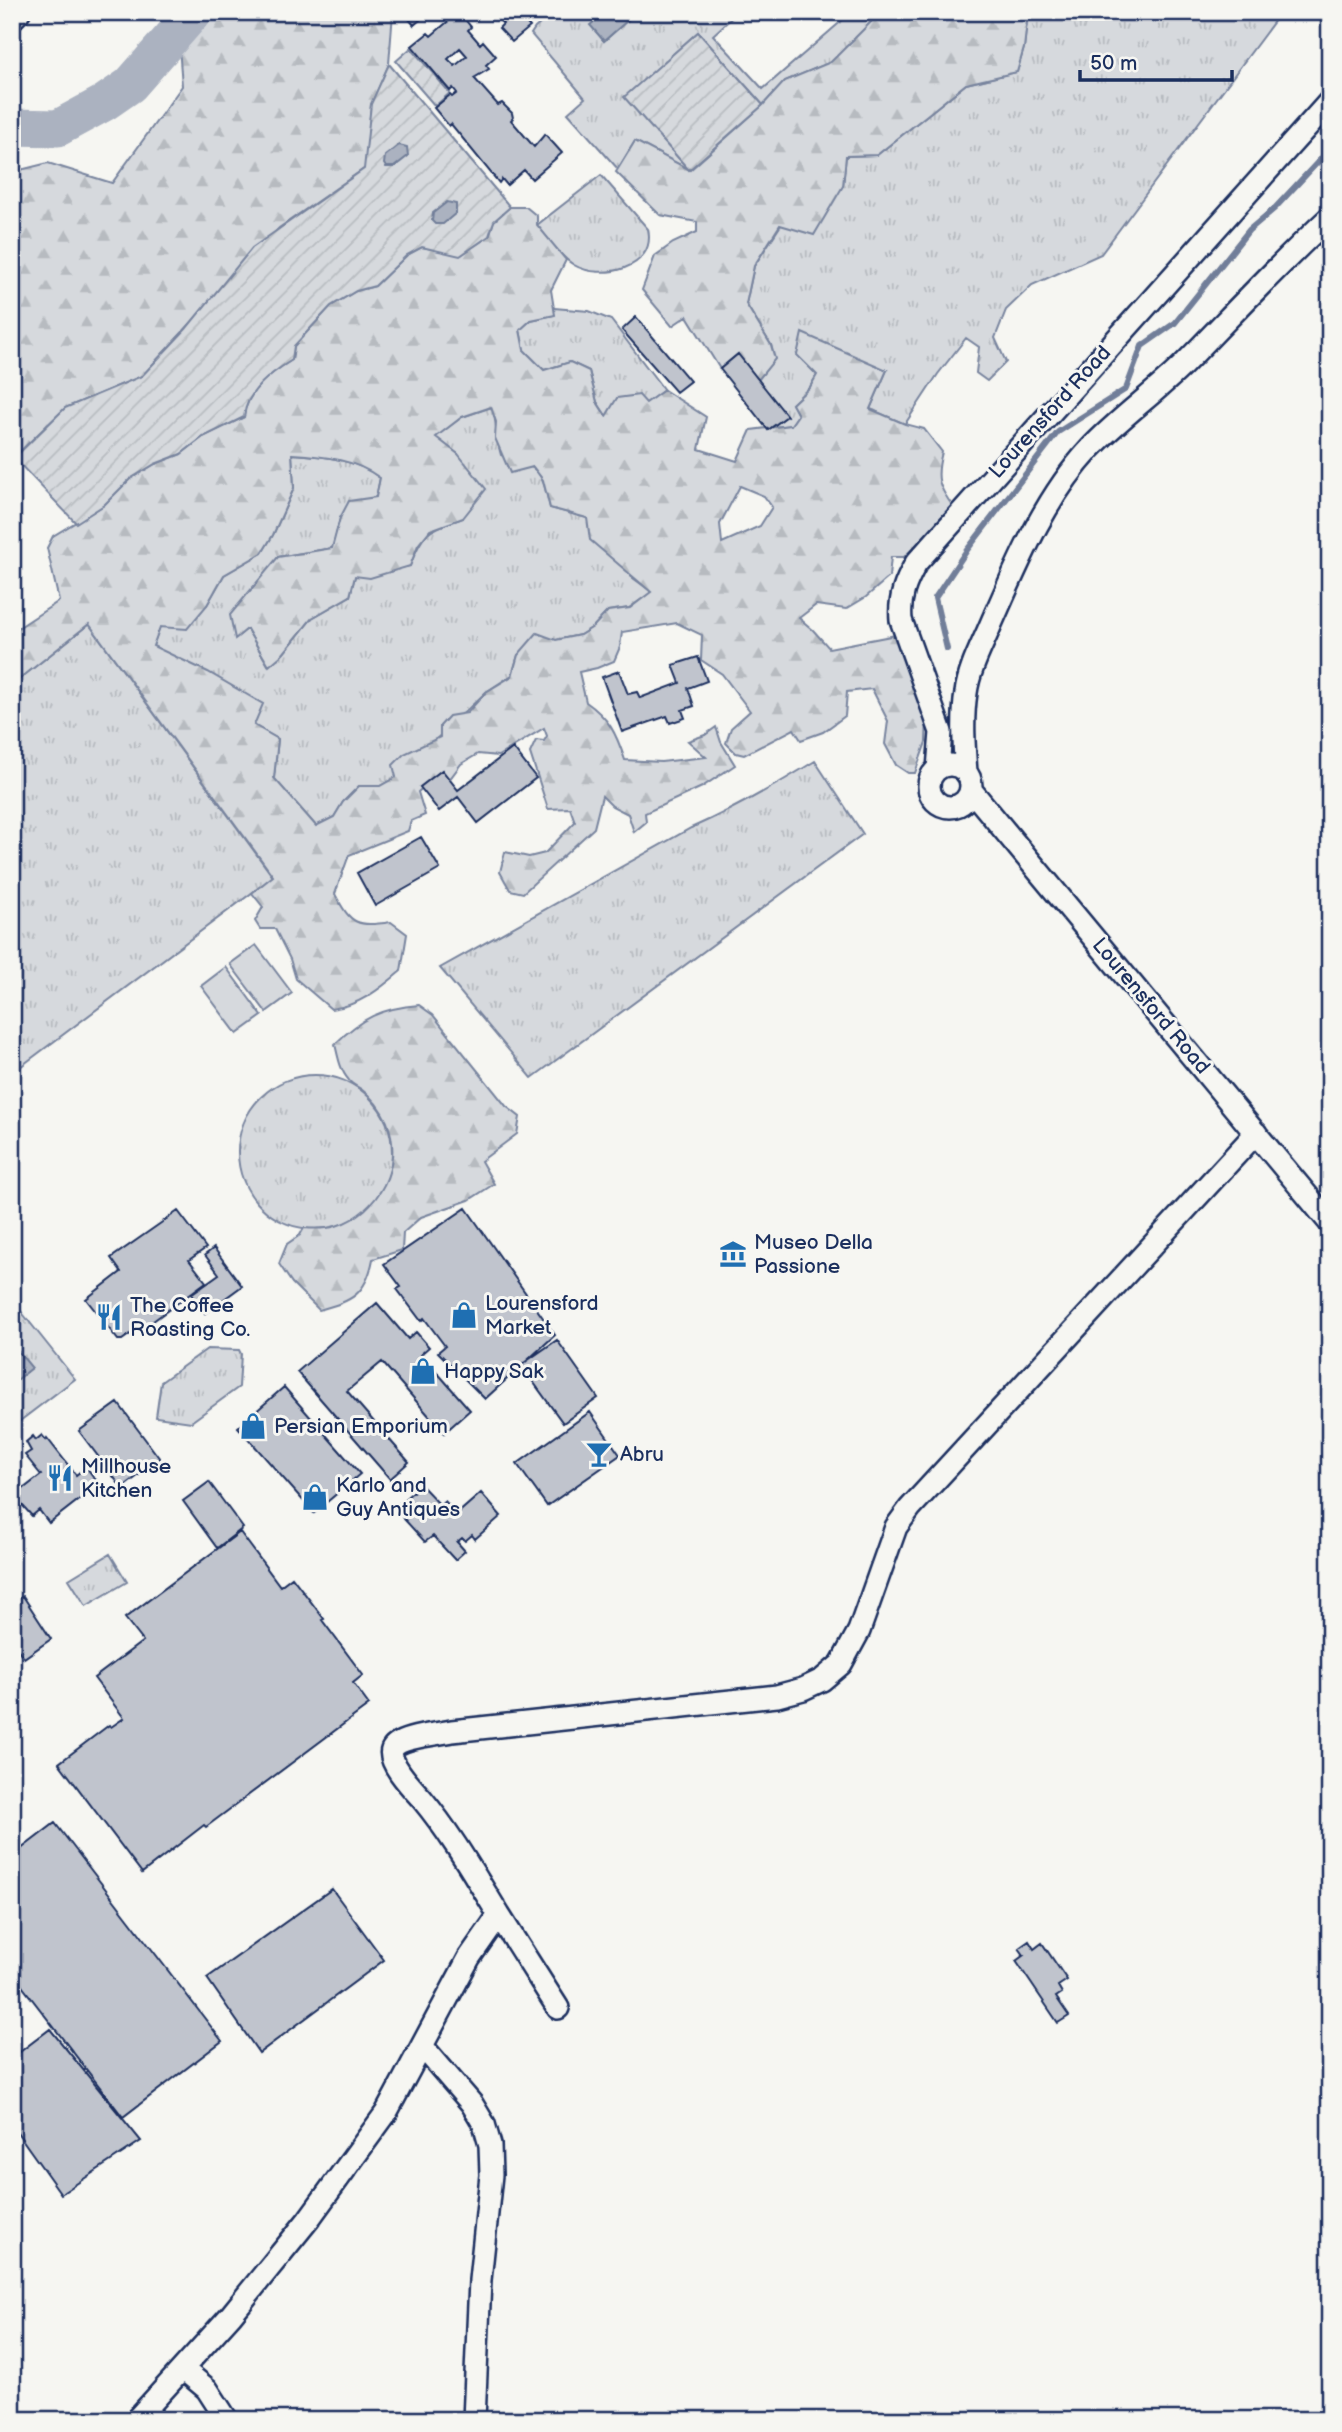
<svg xmlns="http://www.w3.org/2000/svg" width="1342" height="2432" font-family="'Balsamiq Sans',sans-serif">
  <style>
    .grass { fill: url(#grass-tufts); stroke: #78849e; stroke-width: 2 }
    .forest { fill: url(#forest-firs); stroke: #78849e; stroke-width: 2; fill-rule: evenodd }
    .garden { fill: url(#garden-furrows); stroke: #78849e; stroke-width: 2 }
    .pitch { fill: #d6d9dd; stroke: #78849e; stroke-width: 2 }
    .water { fill: #abb2c0; stroke: #717e99; stroke-width: 2 }
    .lines { fill: none; stroke-linecap: round; stroke-linejoin: round }
    .stream { stroke: #717e99; stroke-width: 6 }
    .river { stroke: #abb2c0; stroke-width: 37 }
    .building { fill: #c0c4cd; stroke: #1b2f5e; stroke-width: 2; fill-rule: evenodd }
    .street-casing { stroke: #1b2f5e; stroke-width: 26 }
    .street { stroke: #f6f6f2; stroke-width: 21 }
    .labels { text-anchor: middle; dominant-baseline: central; stroke-width: 6; stroke-linejoin: round; paint-order: stroke }
    .street-label { font-size: 21px; fill: #1b2f5e; stroke: #f6f6f2 }
    .poi-label { font-size: 21px; fill: #1b2f5e; stroke: #f6f6f2; text-anchor: start }
  </style>
  <defs>
    <pattern id="grass-tufts" width="24" height="20" patternUnits="userSpaceOnUse" patternTransform="scale(1.75)"><rect width="24" height="20" fill="#d6d9dd"/><path d="M3 7l-1-3M5 7V3M7 7l1-3M15 17l-1-3M17 17v-4M19 17l1-3" fill="none" stroke="#b7bbc0"/></pattern>
    <pattern id="forest-firs" width="22" height="20" patternUnits="userSpaceOnUse" patternTransform="scale(1.75)"><rect width="22" height="20" fill="#d6d9dd"/><path d="M5 1l3.5 6h-7zM16 11l3.5 6h-7z" fill="#b7bbc0"/></pattern>
    <pattern id="garden-furrows" width="10" height="10" patternUnits="userSpaceOnUse" patternTransform="scale(1.75)"><rect width="10" height="10" fill="#d6d9dd"/><path d="M-1 1l2-2M0 10L10 0M9 11l2-2" fill="none" stroke="#b7bbc0"/></pattern>
  </defs>
  <rect width="100%" height="100%" fill="#f6f6f2"/>
  <filter id="ink" filterUnits="userSpaceOnUse"><feTurbulence type="fractalNoise" baseFrequency=".0143" numOctaves="2"/><feDisplacementMap in="SourceGraphic" scale="14" xChannelSelector="R" yChannelSelector="G"/><feConvolveMatrix kernelMatrix="1 2 1 2 8 2 1 2 1" color-interpolation-filters="sRGB"/></filter>
  <g filter="url(#ink)">
    <path class="grass" d="M554 12H563L567 17 572 12H606L591 25 604 41 637 12H738L713 35 763 89 852 12H881L831 62 785 81 763 105 698 32 625 97 689 170 635 141 618 169 568 113 585 98 531 34 535 28Z
      M1028 12H1281L1101 254 1032 285 1006 310 995 338 1006 362 987 381 976 373 979 347 966 338 938 374 905 424 870 409 887 370 798 355 817 375 810 387 792 404 798 415 791 425 772 427 786 416 758 380 774 359 771 345 746 304 754 266 781 225 843 186 846 156 877 155 966 84 1017 72 1024 48Z
      M601 175 648 229C657 269 601 281 574 265 559 256 548 238 537 225Z
      M554 308 589 311 611 320 664 390 646 403 607 417 597 402 589 371 570 362 544 370 524 350 520 330 531 320 554 315Z
      M492 407C497 423 496 438 501 455 540 469 540 466 550 508L587 518 633 578 652 592 629 608 608 611 593 627 580 635 556 640 518 655 512 675 486 692 396 777 380 786H359L343 802 334 817 316 826 274 778 278 739 253 725 153 646 160 626 207 605 224 575 262 553 273 535 294 488 292 454C323 456 355 459 380 478L376 498 340 518 333 548 278 557 236 638 247 629 268 665 283 654 312 618 350 596 355 576 410 566C424 529 428 531 463 518L458 454 435 437 462 417Z
      M89 624 273 877 12 1073V685Z
      M815 761 863 834 532 1078 440 968 691 828C734 809 775 786 815 761Z
      M238 1152a77 77 0 1 1 154 0a77 77 0 1 1-154 0Z
      M12 1300 75 1379 12 1427Z
      M207 1349 239 1350 241 1354 239 1387 191 1422 156 1417 161 1382Z
      M110 1554 127 1582 86 1606 69 1579Z"/>
    <path class="forest" d="M210 12H393L389 64 371 105 365 168 279 228 142 376 65 408 12 459V172L48 163 112 183 182 86 179 46Z
      M881 12H1028L1024 48 1017 72 966 84 877 155 846 156 843 186 814 235 780 225 754 266 746 304 771 345 775 359 758 380 738 354 720 369 687 316 672 326 642 290 655 256 673 243 697 232V222L660 215 616 172 635 141 690 170 763 105 785 81 831 62Z
      M510 207H526L537 216V225L566 260 551 290 555 315 531 320 520 330 524 350 544 370 570 362 589 371 597 402 606 416 617 398 639 395 646 403 664 390 706 417 699 449 737 461 751 430 791 425 798 415 792 404 810 387 817 375 797 355 802 333 887 370 870 409 905 424 924 429 942 452C935 479 938 486 954 508L904 557H891L889 577 866 597 846 609 816 605 799 618 813 630 829 648 896 635 927 716 926 742 915 773H908L896 765 885 744 888 721 872 689 847 692 845 716 823 732 801 740 794 729 744 755 736 753 726 743 731 728 750 711 722 674 701 660 702 635 677 623 622 632 620 647 614 661 597 668 579 672 586 702C609 718 616 733 625 760L661 762 706 757 688 741 705 735 716 727 721 742 735 765 702 787 645 813 646 822 634 832 628 814 612 806 602 796 594 828 523 893 510 890 500 872 505 852 529 857 545 853 575 822 570 808 548 809 530 753 536 740 544 741 547 736 544 728 498 756 478 754 461 764 449 780 429 782 418 792 425 815 411 821 408 831 349 855 335 894C351 925 357 927 391 922L407 934 401 971C380 989 359 1006 331 1009L296 979 290 959 275 929H260L255 921 263 907 252 893 273 876 89 624 12 685V632L59 601 47 548 53 536 104 505 130 479 155 464 181 454 203 437 244 417C246 391 271 373 292 360L294 346 331 306 356 291 375 286 407 255 422 247 461 255 489 236 494 221ZM491 407 496 422 495 438 510 473 533 467 543 480 550 508 587 518 590 540 651 592 630 608 608 611 593 627 580 635 556 640 537 633 518 655 512 676 486 692 467 713 449 716 440 726V737L404 754 393 765 396 777 380 786H359L343 802 334 817 316 826 274 778 278 739 254 725 263 704 208 672 153 646 160 627 187 629 207 605 224 575 262 553 273 535 294 488 292 454C323 456 355 459 380 478L376 497 349 501 340 518 332 548 278 557 230 615 235 639 247 629 269 666 283 654 312 618 350 596 355 576 370 578 410 566 418 545 430 530 463 518 486 489 458 454 436 437 462 417ZM740 486 764 496 772 507 760 526 722 543 720 524Z
      M419 1005 433 1015 506 1106 520 1117 517 1134 481 1161 494 1184 469 1200 421 1217 403 1233 402 1250 373 1259C366 1295 352 1301 319 1310L292 1283 279 1264 287 1244 300 1235 304 1228C315 1229 326 1229 336 1226 379 1212 404 1165 387 1122 381 1109 372 1097 361 1089 356 1086 351 1084 348 1079 340 1070 338 1056 335 1044 361 1018 382 1008 419 1005Z"/>
    <path class="garden" d="M698 32 763 105 689 170 624 97Z
      M411 48 450 93 435 106 396 61Z
      M389 64 510 207 494 221 489 236 460 256 422 247 407 255 375 286 356 291 331 306 294 346 292 360C271 373 246 391 244 417L203 437 181 454 155 464 130 479 104 505 76 523 14 458 65 408 142 376 186 329 252 248 364 169 371 104Z"/>
    <path class="pitch" d="M256 945 292 993 266 1012 230 964Z
      M226 967 262 1016 237 1034 201 986Z"/>
    <path class="water" d="M606 12H637L604 41 590 25Z
      M399 145 407 147 408 156 394 167H386L384 164 385 156Z
      M447 202 456 204V213L443 224H435L432 221 433 213Z
      M12 1344 32 1368 12 1384Z"/>
    <g class="lines">
      <path class="stream" d="M947 649 935 598 967 550 1058 432 1126 389 1142 346 1175 323 1249 230 1275 208 1330 149"/>
      <path class="river" d="M12 127 58 128 104 103 130 85 194 12"/>
    </g>
    <path class="building" d="M403 12H429L414 25Z
      M459 12 471 27 468 30 480 44 483 41 496 56 486 65 489 69 474 78 498 105 502 103 512 113 513 118 511 120 534 147 545 134 562 153 532 179 524 170 507 185 502 179 499 183 451 124 449 126 434 108 450 95 452 97 457 93 453 88 450 91 412 46 428 33 431 36ZM460 48 467 56 455 66 448 59Z
      M493 12H517L530 27 512 42 499 28 503 24Z
      M636 317 690 381 676 392 622 330Z
      M738 354 787 416 768 430 720 369Z
      M698 657 707 681 688 688 694 706 682 710 685 718 670 723 667 716 622 732 602 677 619 671 628 694 637 692 640 698 680 683 673 665Z
      M513 748 536 778 478 823 458 797 439 811 420 787 442 770 458 790Z
      M421 837 440 869 375 906 357 873Z
      M466 1208 555 1335 485 1399 438 1352 445 1346 424 1318 421 1321 397 1289 401 1287 384 1264Z
      M178 1211 206 1248 189 1260 206 1282 145 1327 143 1325 122 1340H118L86 1299 121 1272 111 1258Z
      M214 1248 242 1286 205 1313 191 1294 219 1274 205 1255Z
      M377 1303 408 1339 416 1332 429 1347 421 1354 470 1410 444 1433 382 1362 347 1391 409 1462 390 1479 297 1372Z
      M557 1340 598 1398 563 1423 521 1365Z
      M284 1387 360 1474 314 1513 238 1427Z
      M118 1403 160 1459 122 1488 79 1431Z
      M590 1412 620 1455 547 1506 517 1464Z
      M42 1435 46 1440 47 1438 76 1475 86 1467 99 1484 49 1523 39 1510 32 1516 14 1496 41 1475 25 1455 31 1451 26 1442 33 1436 36 1440Z
      M209 1482 243 1528 217 1548 183 1501Z
      M421 1485 440 1505 445 1501 457 1514 481 1493 501 1516 475 1539 472 1535 465 1541 462 1538 457 1542 465 1551 455 1560 433 1536 425 1542 394 1508Z
      M240 1532 280 1586 292 1577 324 1619 322 1620 363 1675 353 1683 369 1705 206 1827 204 1825 142 1873 59 1763 109 1725 111 1727 124 1718 94 1678 143 1641 125 1618Z
      M23 1596 51 1639 24 1658 12 1641V1603Z
      M55 1823 222 2041 123 2117 12 1973V1856Z
      M332 1889 384 1960 259 2053 207 1978Z
      M1029 1941 1034 1949 1042 1943 1067 1980 1058 1986 1062 1993 1056 1997 1069 2016 1058 2023 1016 1961 1024 1955 1019 1948Z
      M50 2029 141 2141 61 2194 12 2125V2058Z"/>
    <g class="lines">
      <defs>
        <path id="street" d="M12 19 19 12
          M929 786a21 21 0 1 1 42 0a21 21 0 1 1-42 0Z
          M938 769 941 732 901 620C899 597 905 583 916 563L1330 101
          M966 772C964 746 962 719 966 693 969 669 982 646 991 624 1018 563 1044 499 1090 449 1119 418 1154 394 1184 364 1232 315 1279 264 1330 217
          M971 790 1330 1223
          M499 1915 558 2008
          M423 2047 472 2104 484 2124 490 2145 491 2175 480 2280 474 2420
          M183 2369 207 2389 227 2420
          M136 2420 231 2315 308 2220 386 2113 469 1958 499 1915C475 1876 452 1835 422 1799 414 1790 387 1762 392 1750 397 1737 439 1734 452 1731L777 1696 803 1689 822 1680 841 1664 859 1631 896 1527 910 1508 1256 1133"/>
      </defs>
      <use href="#street" class="street-casing"/>
      <use href="#street" class="street"/>
    </g>
  </g>
  <defs>
    <symbol id="museum-bare" viewBox="-9 -9 18 18"><path d="M0-6L6-3V-2H-6V-3ZM-5-1h2V3h-2ZM-1-1h2V3h-2ZM3-1h2V3H3ZM-6 4H6V6H-6Z" fill="#1f6fb2" stroke="#f6f6f2" stroke-width="2.5" paint-order="stroke"/></symbol>
    <symbol id="shop-bare" viewBox="-9 -9 18 18"><path d="M-5-2.5h2.3a2.7 3.5 0 0 1 5.4 0H5L5.5 6h-11ZM-1.5-2.5h3a1.5 2.3 0 0 0-3 0Z" fill="#1f6fb2" stroke="#f6f6f2" stroke-width="2.5" paint-order="stroke"/></symbol>
    <symbol id="restaurant-bare" viewBox="-9 -9 18 18"><path d="M-5-6h1v4h1v-4h1v4h1v-4h1v5L-1.5 .5V6h-2V.5L-5-1ZM5-6V6H3V1.5H1.5Q1.5-4 5-6Z" fill="#1f6fb2" stroke="#f6f6f2" stroke-width="2.5" paint-order="stroke"/></symbol>
    <symbol id="bar-bare" viewBox="-9 -9 18 18"><path d="M-6-5H6L.8 .8V4.5H3.5V6h-7V4.5H-.8V.8Z" fill="#1f6fb2" stroke="#f6f6f2" stroke-width="2.5" paint-order="stroke"/></symbol>
  </defs>
  <g fill-rule="evenodd">
    <use href="#museum-bare" x="714" y="1235" width="38" height="38"/>
    <use href="#shop-bare" x="445" y="1296" width="38" height="38"/>
    <use href="#restaurant-bare" x="90" y="1298" width="38" height="38"/>
    <use href="#shop-bare" x="404" y="1352" width="38" height="38"/>
    <use href="#shop-bare" x="234" y="1407" width="38" height="38"/>
    <use href="#bar-bare" x="580" y="1435" width="38" height="38"/>
    <use href="#restaurant-bare" x="41" y="1459" width="38" height="38"/>
    <use href="#shop-bare" x="296" y="1478" width="38" height="38"/>
  </g>
  <g class="labels">
    <g class="street-label">
      <text transform="translate(1050 412) rotate(-48)">Lourensford Road</text>
      <text transform="translate(1151 1006) rotate(50)">Lourensford Road</text>
    </g>
    <g class="poi-label">
      <text x="754" y="1242">Museo Della<tspan x="754" dy="24">Passione</tspan></text>
      <text x="485" y="1303">Lourensford<tspan x="485" dy="24">Market</tspan></text>
      <text x="130" y="1305">The Coffee<tspan x="130" dy="24">Roasting Co.</tspan></text>
      <text x="444" y="1371">Happy Sak</text>
      <text x="274" y="1426">Persian Emporium</text>
      <text x="620" y="1454">Abru</text>
      <text x="81" y="1466">Millhouse<tspan x="81" dy="24">Kitchen</tspan></text>
      <text x="336" y="1485">Karlo and<tspan x="336" dy="24">Guy Antiques</tspan></text>
    </g>
  </g>
  <rect width="1342" height="2432" fill="none" stroke="#f6f6f2" stroke-width="42"/>
  <rect x="21" y="21" width="1300" height="2390" fill="none" stroke="#1b2f5e" stroke-width="2.5" filter="url(#ink)"/>
  <path d="M1080 70v10h152v-10" fill="none" stroke="#1b2f5e" stroke-width="3.5"/>
  <text x="1090" y="70" font-size="21" fill="#1b2f5e" stroke="#f6f6f2" stroke-width="5" paint-order="stroke">50 m</text>
</svg>
